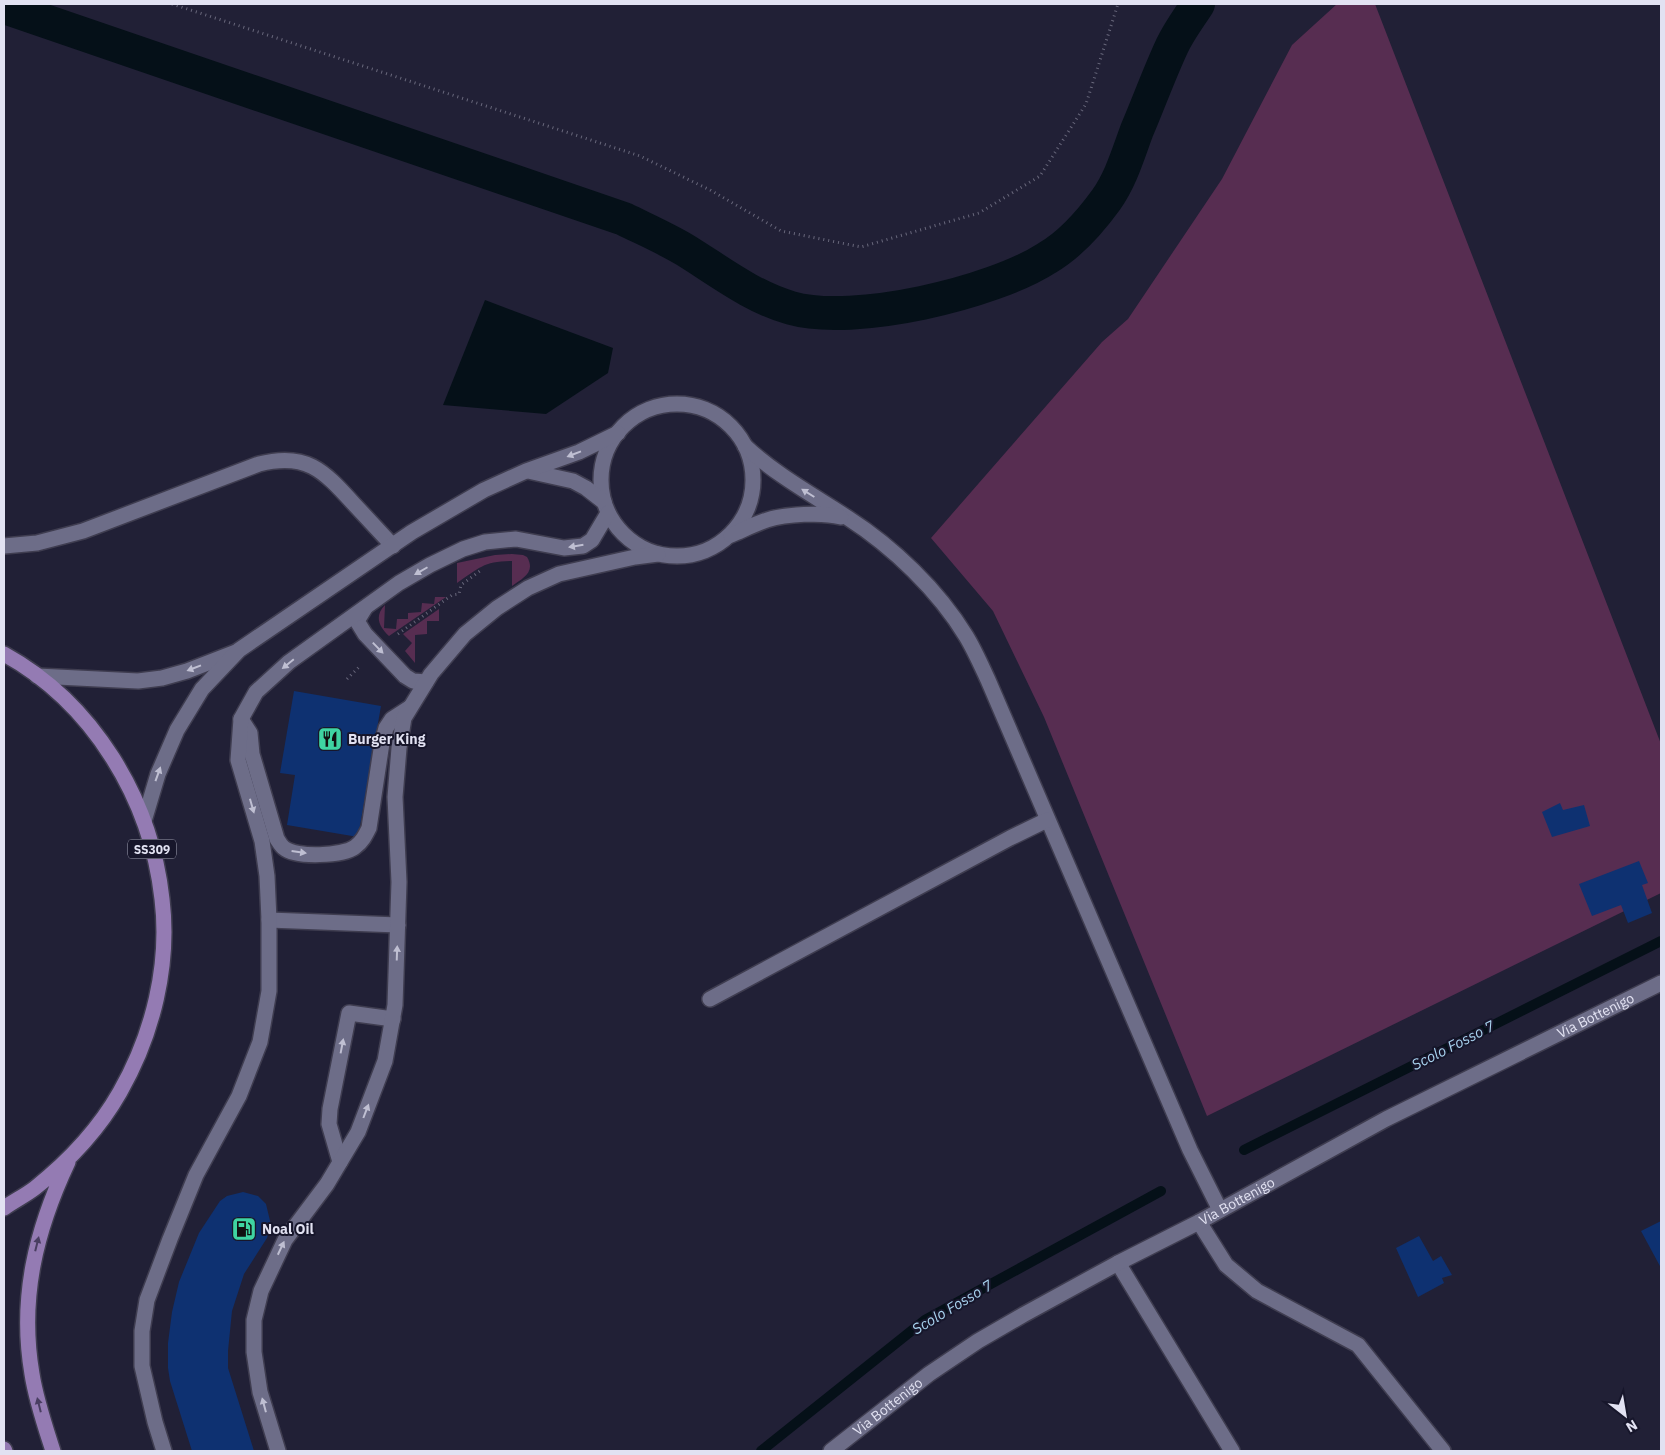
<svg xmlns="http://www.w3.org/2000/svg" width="1665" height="1455" font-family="'IBM Plex Sans',sans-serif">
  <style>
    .green { fill: #572d51 }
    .water { fill: #051018 }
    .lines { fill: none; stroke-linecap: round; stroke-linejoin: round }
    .stream { stroke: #051018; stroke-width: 10 }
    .canal { stroke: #051018; stroke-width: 34 }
    .building { fill: #0e3171 }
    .minor-casing { stroke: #3f3d50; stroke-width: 18 }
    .major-casing { stroke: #3f3d50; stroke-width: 18 }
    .path { stroke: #69687c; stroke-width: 3; stroke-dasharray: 1 4; stroke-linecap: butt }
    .minor { stroke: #6d6d88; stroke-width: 15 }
    .major { stroke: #947bb3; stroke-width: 15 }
    .oneway { fill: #bfbfd2 }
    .oneway2 { fill: #493e61 }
    .labels { text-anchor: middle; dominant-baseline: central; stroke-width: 4; stroke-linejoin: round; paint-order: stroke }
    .shield { fill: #17162b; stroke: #a5a5b6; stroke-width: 1 }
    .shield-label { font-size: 12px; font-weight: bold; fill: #e2e2f2 }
    .poi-label { font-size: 14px; font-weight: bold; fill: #e2e2f2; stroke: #17162b; text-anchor: start }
    .street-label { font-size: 14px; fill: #e2e2f2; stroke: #17162b }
    .water-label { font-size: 15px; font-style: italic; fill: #a9d4f0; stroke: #17162b }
  </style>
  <rect width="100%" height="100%" fill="#212036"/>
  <path class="green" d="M1337 4H1375L1661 744V893L1207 1116 1044 717 993 611 931 538 1102 342 1128 319 1222 179 1292 45Z
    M512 554 523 555 527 557C536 572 523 578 512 586V561C484 561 479 568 457 583V563L495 555Z
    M435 597H446L389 636C379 627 374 616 385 605L384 628 396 629 397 619H408V613L421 612 422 603 434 604Z
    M439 609V621H427V634L415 635V663L405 651 412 643 403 634Z"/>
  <path class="water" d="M485 300 613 348 608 373 546 414 443 405Z"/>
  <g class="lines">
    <path class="stream" d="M1244 1150 1661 941
      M761 1451 925 1320 1161 1191"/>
    <path class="canal" d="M4 7 624 219C644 229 665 238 685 250 719 271 752 297 791 308 854 326 993 293 1047 258 1071 244 1090 222 1106 200 1121 179 1128 154 1137 130 1149 102 1159 74 1172 46 1179 31 1189 18 1198 4"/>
  </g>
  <path class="building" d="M294 691 381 706 358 837 287 825 295 775 280 773Z
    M1560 803 1563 810 1584 805 1590 826 1552 837 1542 812Z
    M1639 861 1648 883 1642 885 1652 913 1628 923 1621 905 1592 916 1579 884Z
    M243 1192 258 1196 266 1204 271 1225 267 1238 244 1274 232 1311 228 1351V1368L254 1451H192L170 1381 168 1368V1343L172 1312 179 1282 199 1233 220 1201 227 1196Z
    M1661 1221V1268L1641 1231Z
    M1419 1236 1433 1261 1441 1256 1452 1275 1442 1278 1444 1283 1418 1297 1396 1248Z"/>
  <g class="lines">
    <defs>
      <g id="minor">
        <circle cx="677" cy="480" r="76"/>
        <path d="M745 446C776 475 813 495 848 518 893 547 938 590 966 636 974 649 981 665 988 680L1190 1150 1220 1210"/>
        <path d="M528 471 573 481 586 488 604 502"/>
        <path d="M731 535C743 530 755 524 767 520 786 514 822 512 841 517"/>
        <path d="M4 546 37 543 83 531 259 464C306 452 323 470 353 503 366 517 379 531 393 546"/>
        <path d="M365 608 357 621 365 634 405 676 413 681 426 682"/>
        <path d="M37 676 138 681 162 678 187 671 236 652"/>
        <path d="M241 719 250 733 252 754 277 839C279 842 281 846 284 848 296 858 343 856 355 847 362 842 365 836 369 828L382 743 386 728 392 719 409 708"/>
        <path d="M144 821 158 774 177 730 202 689 239 650 412 532 484 490 526 471 579 452 618 433"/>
        <path d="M269 920 398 925"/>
        <path d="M710 999 1010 838 1047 820"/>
        <path d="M340 1162 329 1124 330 1109 349 1013 393 1019"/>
        <path d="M1199 1222 1226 1265 1257 1291 1358 1345 1443 1451"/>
        <path d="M1118 1263 1232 1451"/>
        <path d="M164 1451 155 1422 142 1366V1331L147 1300 170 1239 196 1175 239 1096 260 1042 269 991V920L267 876 262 841 238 760 241 719 256 692 289 662 399 583 430 565 463 549 485 542 516 539 564 548 583 546 592 540 608 513"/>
        <path d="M278 1451 260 1392 254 1352V1320L261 1291 285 1240 327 1184 358 1132 385 1061 395 1005 399 882 395 797 399 748 404 718 431 674 465 634 497 608 528 588 559 574 635 557 658 554"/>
        <path id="s1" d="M831 1451 929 1374 978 1341 1023 1315 1118 1263 1199 1222 1386 1119 1661 983"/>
      </g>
      <path id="major" d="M4 654C93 703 151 799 162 899 170 965 153 1034 120 1092 99 1129 69 1161 35 1188 26 1195 14 1201 4 1208
        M4 1449 5 1451
        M53 1451C45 1426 36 1400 32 1374 19 1298 36 1230 68 1162"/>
    </defs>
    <use href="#minor" class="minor-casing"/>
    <use href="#major" class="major-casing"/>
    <path class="path" d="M172 4 640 156 710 190 781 231 861 247 979 213 1040 176 1086 104 1118 4
      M398 634 452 595 459 594 461 585 480 571
      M347 679 361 665"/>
    <use href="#minor" class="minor"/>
    <use href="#major" class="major"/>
  </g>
  <defs><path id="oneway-solid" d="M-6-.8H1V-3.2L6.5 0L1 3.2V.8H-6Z" transform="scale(1.25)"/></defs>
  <g class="oneway">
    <use href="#oneway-solid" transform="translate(574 454) rotate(159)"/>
    <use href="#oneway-solid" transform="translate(808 493) rotate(-148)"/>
    <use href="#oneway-solid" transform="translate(576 546) rotate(171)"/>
    <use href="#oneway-solid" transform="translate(421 571) rotate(150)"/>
    <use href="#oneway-solid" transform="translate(378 648) rotate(46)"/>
    <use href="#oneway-solid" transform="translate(288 664) rotate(141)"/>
    <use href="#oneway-solid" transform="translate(194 668) rotate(159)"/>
    <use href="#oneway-solid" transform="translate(158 774) rotate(-70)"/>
    <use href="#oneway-solid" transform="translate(252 806) rotate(74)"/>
    <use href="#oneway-solid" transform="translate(299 852) rotate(8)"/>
    <use href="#oneway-solid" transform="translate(397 953) rotate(-88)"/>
    <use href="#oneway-solid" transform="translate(342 1046) rotate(-79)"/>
    <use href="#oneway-solid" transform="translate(366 1111) rotate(-69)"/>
    <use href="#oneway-solid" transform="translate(281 1248) rotate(-65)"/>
    <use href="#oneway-solid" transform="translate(264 1405) rotate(-105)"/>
  </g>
  <g class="oneway2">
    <use href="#oneway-solid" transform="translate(37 1244) rotate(-76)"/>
    <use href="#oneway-solid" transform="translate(39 1405) rotate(-104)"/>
  </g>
  <defs>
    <symbol id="restaurant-square" viewBox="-11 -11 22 22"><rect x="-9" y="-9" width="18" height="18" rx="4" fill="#3fd4a2" stroke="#17162b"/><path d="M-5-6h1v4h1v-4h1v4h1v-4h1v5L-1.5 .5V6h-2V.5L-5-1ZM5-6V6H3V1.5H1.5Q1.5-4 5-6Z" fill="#111"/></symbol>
    <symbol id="fuel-square" viewBox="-11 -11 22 22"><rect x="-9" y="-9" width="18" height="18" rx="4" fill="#3fd4a2" stroke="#17162b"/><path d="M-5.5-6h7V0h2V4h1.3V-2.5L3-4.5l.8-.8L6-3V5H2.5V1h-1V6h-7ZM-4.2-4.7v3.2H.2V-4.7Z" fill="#111"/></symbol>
  </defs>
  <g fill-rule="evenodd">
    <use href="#restaurant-square" x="316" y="725" width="28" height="28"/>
    <use href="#fuel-square" x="230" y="1215" width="28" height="28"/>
  </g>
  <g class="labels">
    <rect class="shield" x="128" y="839.5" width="48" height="19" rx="4"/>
    <g class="shield-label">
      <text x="152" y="849">SS309</text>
    </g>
    <g class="poi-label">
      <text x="348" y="739">Burger King</text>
      <text x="262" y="1229">Noal Oil</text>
    </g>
    <g class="street-label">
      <text stroke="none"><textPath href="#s1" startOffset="882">Via Bottenigo</textPath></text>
      <text stroke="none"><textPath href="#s1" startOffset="478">Via Bottenigo</textPath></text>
      <text stroke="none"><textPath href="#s1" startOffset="72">Via Bottenigo</textPath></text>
    </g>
    <g class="water-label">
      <text transform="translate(1453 1045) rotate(-27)">Scolo Fosso 7</text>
      <text transform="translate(952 1307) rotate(-31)">Scolo Fosso 7</text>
    </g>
  </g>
  <rect width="1665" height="1455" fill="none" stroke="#e2e2f2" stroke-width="10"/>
  <g transform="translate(1625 1415) rotate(149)" stroke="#17162b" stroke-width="4" paint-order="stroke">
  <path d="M0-4L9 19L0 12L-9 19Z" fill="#e2e2f2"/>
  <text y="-8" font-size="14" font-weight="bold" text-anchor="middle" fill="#e2e2f2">N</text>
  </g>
</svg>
